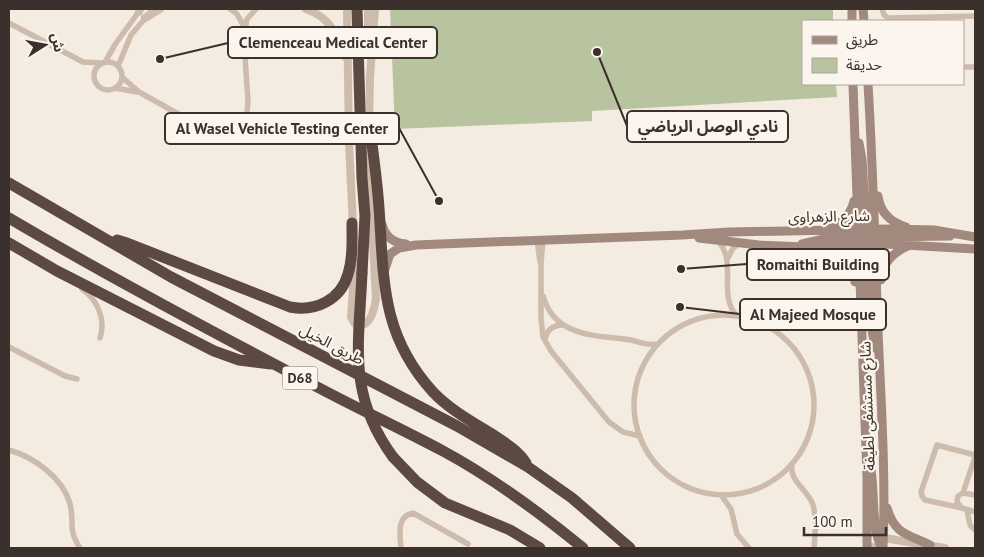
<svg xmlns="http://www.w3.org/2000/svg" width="984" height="557" font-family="'PT Sans','Noto Sans Arabic',sans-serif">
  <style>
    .green { fill: #b8c4a0 }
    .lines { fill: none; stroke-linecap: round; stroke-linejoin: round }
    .minor { stroke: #cdbbac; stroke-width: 5.5 }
    .tertiary { stroke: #cdbbac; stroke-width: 8 }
    .secondary { stroke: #a18a7d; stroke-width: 9 }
    .motorway { stroke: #5c4a42; stroke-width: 11 }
    .motorway-bridge { stroke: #5c4a42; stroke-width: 11 }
    .labels { text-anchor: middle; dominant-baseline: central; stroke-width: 4.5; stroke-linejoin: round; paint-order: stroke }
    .shield { fill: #fbf5ee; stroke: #756b66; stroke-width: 1 }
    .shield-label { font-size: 14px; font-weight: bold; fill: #3b302b }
    .street-label { font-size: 15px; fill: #3b302b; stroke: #fbf5ee }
    .leader { fill: none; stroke: #3b302b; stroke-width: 2 }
    .callout-dot { fill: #3b302b; stroke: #fbf5ee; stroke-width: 2 }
    .callout { fill: #fbf5ee; stroke: #3b302b; stroke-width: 2 }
    .callout-label { font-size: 16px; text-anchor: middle; font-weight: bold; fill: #3b302b }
  </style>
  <rect width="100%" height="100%" fill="#f4ebe1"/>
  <path class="green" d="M390 9H833V21H803V84H836L837 97 592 111V121L395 129Z"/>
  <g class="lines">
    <path class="minor" d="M882 9 884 15 888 18 975 16
      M9 23 83 62 103 63
      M245 29 247 19 256 9
      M105 62 116 43 140 10
      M94 76a14 14 0 1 1 28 0a14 14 0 1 1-28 0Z
      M118 66 131 35 153 9
      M966 67H975
      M122 77 139 92 209 131 219 133 229 129 241 121 247 113 248 102 243 25 237 14 230 9
      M115 88 137 92
      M537 239 540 262
      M543 239 541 264V318L543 337 551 351 609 422 623 432 640 436
      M718 241C738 262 717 295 737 316
      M728 258 733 248 740 243
      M82 289C98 300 106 320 100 338
      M543 296C555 338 597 335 631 340 640 342 648 346 658 344
      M634 405a90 90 0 1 1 180 0a90 90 0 1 1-180 0Z
      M545 339C547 330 553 325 563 325
      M9 347 65 376 77 379
      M9 450C34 457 63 478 70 504 75 524 67 528 80 548
      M792 465C789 481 808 490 813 505 817 519 815 534 814 548
      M963 493 975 457
      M721 495 731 509 737 534 749 548
      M975 495 963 493 958 496 957 502 962 508 975 512
      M962 508 925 500 922 496 921 492 937 445 975 455
      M967 510 970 525 975 530
      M401 548C400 536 396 516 413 513L468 544"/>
    <path class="tertiary" d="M306 9C329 17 338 34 345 57
      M347 9 349 143 353 226
      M368 9V43
      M139 12 140 9
      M145 18 160 9
      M369 126 370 77 375 9
      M355 262 351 317 355 324C370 330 374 310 376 299L368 148
      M878 537 945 548
      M868 546 876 548"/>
    <path class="secondary" d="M852 9V21
      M863 9 864 21
      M853 84 867 477V548
      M868 84C873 166 875 249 878 331 881 403 886 476 883 548
      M859 143 862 159 866 226 869 234
      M878 196C880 212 890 222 906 227
      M382 224C385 237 393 243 406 244
      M829 229C842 223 851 215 854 201
      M858 230 864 237 867 245 871 324 875 348
      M699 238 759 245 805 247 886 244 975 249
      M871 238 879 237 950 236
      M802 244 824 239 863 237
      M827 249C843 254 854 265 855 282
      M385 269 390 254 399 248 416 245 465 243 682 235 729 232 889 229 934 230 975 237
      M881 280C882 263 892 253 908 246
      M871 470C875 492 871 531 882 548
      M887 508C895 535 908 534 930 545"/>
    <path class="motorway" d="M357 9 362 178 365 216 362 273
      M369 122C373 151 377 179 379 208 384 281 381 335 433 392 450 410 474 423 495 436 507 444 518 451 526 463
      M9 183 171 277 457 426 528 467 572 498 630 548
      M9 218C107 276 207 329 308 382 352 406 398 427 443 451 493 478 539 512 583 548
      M117 240 127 243 290 307C315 312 341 300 348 274 353 258 352 240 352 223
      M9 243 57 271 214 351 239 360 271 364
      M393 457 417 482 445 503 510 530 540 548"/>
    <path class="motorway-bridge" d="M362 273C359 345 347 394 393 457"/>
  </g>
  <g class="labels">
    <rect class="shield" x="282.5" y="366.5" width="35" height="23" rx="4"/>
    <g class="shield-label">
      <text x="300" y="378">D68</text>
    </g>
    <g class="street-label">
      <text transform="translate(829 216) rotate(-1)">شارع الزهراوى</text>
      <text transform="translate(332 344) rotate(28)">طريق الخيل</text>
      <text transform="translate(867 406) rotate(-92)">شارع مستشفى لطيفة</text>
    </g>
  </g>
  <path class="leader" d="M160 59L228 43M597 52L627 126M439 201L399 128M681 269L747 264M680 307L740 314"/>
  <g class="callout-dot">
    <circle cx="160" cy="59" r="5"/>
    <circle cx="597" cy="52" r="5"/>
    <circle cx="439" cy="201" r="5"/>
    <circle cx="681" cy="269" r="5"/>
    <circle cx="680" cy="307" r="5"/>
  </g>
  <g class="callout">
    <rect x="228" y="27" width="209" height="31" rx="5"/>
    <rect x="627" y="111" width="161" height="31" rx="5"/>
    <rect x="165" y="113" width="234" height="31" rx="5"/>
    <rect x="747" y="249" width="142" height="31" rx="5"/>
    <rect x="740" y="299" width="146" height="31" rx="5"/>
  </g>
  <g class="callout-label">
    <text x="333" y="48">Clemenceau Medical Center</text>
    <text x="708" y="132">نادي الوصل الرياضي</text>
    <text x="282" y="134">Al Wasel Vehicle Testing Center</text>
    <text x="818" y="270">Romaithi Building</text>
    <text x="813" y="320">Al Majeed Mosque</text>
  </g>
  <rect width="984" height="557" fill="none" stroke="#3b302b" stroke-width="20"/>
  <rect x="802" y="20" width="162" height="65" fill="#fbf5ee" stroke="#aea6a0"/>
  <rect x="812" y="36" width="25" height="8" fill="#a18a7d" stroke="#aea6a0"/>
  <text x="846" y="45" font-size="15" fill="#3b302b">طريق</text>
  <rect x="812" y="58" width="25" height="15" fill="#b8c4a0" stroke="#aea6a0"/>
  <text x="846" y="70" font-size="15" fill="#3b302b">حديقة</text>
  <g transform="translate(45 45) rotate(79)" stroke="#fbf5ee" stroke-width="4" paint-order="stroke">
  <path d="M0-4L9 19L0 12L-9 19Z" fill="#3b302b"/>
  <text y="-8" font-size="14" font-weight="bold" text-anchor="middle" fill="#3b302b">ش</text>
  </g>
  <path d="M804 527v8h82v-8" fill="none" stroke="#3b302b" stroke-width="2.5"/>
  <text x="812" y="527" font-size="15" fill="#3b302b" stroke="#fbf5ee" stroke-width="4" paint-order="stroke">100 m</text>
</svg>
